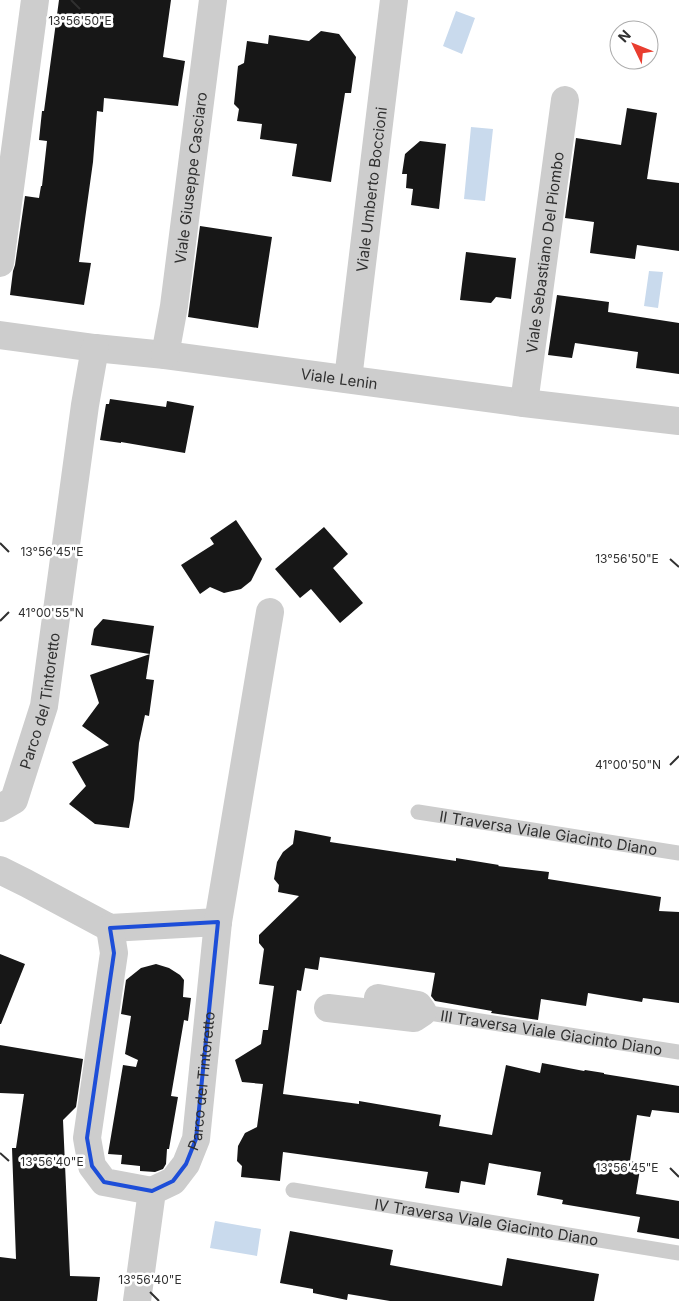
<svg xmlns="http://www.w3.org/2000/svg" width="679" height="1301" font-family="Inter,sans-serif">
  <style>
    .water { fill: #c9daed }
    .building { fill: #171717 }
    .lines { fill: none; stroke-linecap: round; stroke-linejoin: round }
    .service { stroke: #cdcdcd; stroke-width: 15 }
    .minor { stroke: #cdcdcd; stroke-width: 28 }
    .marked { fill: none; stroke: #1d4ed8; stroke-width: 4; stroke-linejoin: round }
    .ticks { fill: none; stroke: #303030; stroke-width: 2 }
    .labels { text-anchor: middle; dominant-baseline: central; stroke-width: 5; stroke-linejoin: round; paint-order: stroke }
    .street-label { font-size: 15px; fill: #303030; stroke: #fff }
    .ticks-label { font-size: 12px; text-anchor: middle; fill: #303030; stroke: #fff; stroke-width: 5; stroke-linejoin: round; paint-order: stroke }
  </style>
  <rect width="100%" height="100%" fill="#fff"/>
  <path class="water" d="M456 11 475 18 462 54 443 46Z
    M471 127 493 129 485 201 464 199Z
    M649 271 663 272 658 308 644 306Z
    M215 1221 261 1229 257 1256 210 1248Z"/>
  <path class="building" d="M59 0H171L163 57 185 61 178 106 104 98 103 112 97 111 93 162 79 262 91 263 84 305 10 295 13 271 15 265 25 196 39 198 41 186H42L47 141 39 140 42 111H44Z
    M321 31 339 34 356 57 351 93H345L331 182 292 176 297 144 260 139 262 124 237 121 239 109 234 104 238 66 244 63 247 41 268 44 269 35 309 41Z
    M627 108 657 113 647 179 679 183V251L637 245 635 259 590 253 594 222 565 218 576 138 621 145Z
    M420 141 446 144 439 209 411 205 413 189 406 188 407 174H402L405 154Z
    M200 226 272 237 258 328 188 317Z
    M466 252 516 258 511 299 496 297 491 303 460 300Z
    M557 295 609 302 608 312 679 323V374L636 368 638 352 575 343 572 358 548 355Z
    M110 399 166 407 167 401 194 406 185 453 121 442V443L100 440 106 404H109Z
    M236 520 262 559 251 581 241 589 224 593 210 587 200 594 181 565 214 544 210 538Z
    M324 527 348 554 333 568 363 603 340 623 311 589 300 598 275 569Z
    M103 619 154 626 146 679 154 680 149 716 145 715 139 743 134 799 129 828 95 824 69 804 86 786 72 762 109 745 82 726 99 703 90 675 150 654 91 645 94 629Z
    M295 830 331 837 330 842 456 861V858L499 865 498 866 549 872 548 879 661 897 659 911 679 912V1003L643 998 642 1002 588 993 586 1006 541 999 538 1020 491 1013 492 1011 435 1001 431 996 435 973 320 957 318 970 305 968 301 991 297 990 283 1094 359 1104V1101L441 1115 439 1126 492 1135 506 1065 540 1073 542 1063 584 1071 585 1070 604 1073V1074L679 1086V1113L652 1110 650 1117 637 1115 630 1161 641 1163 636 1194 679 1201V1239L637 1232 640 1217 562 1204 563 1200 537 1195 541 1172 489 1163 485 1185 461 1181 459 1193 425 1188 428 1172 283 1152 280 1181 241 1177 242 1166 237 1161 238 1146 245 1133 257 1127 263 1084 242 1082 235 1060 261 1044 263 1030H268L274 986 259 984 264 949 259 943V935L299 896 278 892 279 885 274 879 277 862 283 852 293 844Z
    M0 954 25 964 1 1024H0Z
    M156 964 169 968 180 975 184 980 183 997 191 998 188 1021 184 1020 171 1096 178 1097 169 1149H167L166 1164 163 1169 155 1172 140 1171V1166L121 1164 122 1155 108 1154 123 1065 136 1067 138 1060 125 1054 131 1016 121 1014 126 980 141 968Z
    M0 1045 83 1059 76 1107 63 1120 70 1276 100 1277 97 1301H0V1257L16 1259 12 1148H16L24 1094 0 1093Z
    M290 1231 393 1250 390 1265 502 1286 507 1258 599 1274 594 1301H390L348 1294 347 1300 313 1293V1289L280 1283Z"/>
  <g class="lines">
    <g class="service">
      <path id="s1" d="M418 812 679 853"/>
      <path id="s2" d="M423 1012 679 1052"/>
      <path id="s3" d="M293 1190 679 1253"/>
    </g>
    <g class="minor">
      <path d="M0 263 35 0"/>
      <path id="s4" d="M0 335 95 348 165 355 524 403 679 421"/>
      <path id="s5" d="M165 355 174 306 213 0"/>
      <path id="s6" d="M348 379 394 0"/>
      <path id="s7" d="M524 403 565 100"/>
      <path id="s8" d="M0 808 14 800 44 706 85 405 95 348"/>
      <path d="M0 870 26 883 110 928 218 922"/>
      <path d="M110 928 114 953 87 1138 92 1166 104 1182 152 1191"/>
      <path d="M328 1008 414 1018 423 1012 418 1005 378 998"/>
      <path id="s9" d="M137 1301 152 1191 173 1181 186 1164 196 1139 218 922 270 612"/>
    </g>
  </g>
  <path class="marked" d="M218 922 196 1139 186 1164 173 1181 152 1191 104 1182 92 1166 87 1138 114 953 110 928Z"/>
  <path class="ticks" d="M71 0 80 9M0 543 9 552M670 559 679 567M0 621 9 612M670 765 679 756M0 1153 9 1161M670 1168 679 1177M150 1292 159 1301"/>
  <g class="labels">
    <g class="street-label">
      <text stroke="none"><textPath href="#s5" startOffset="179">Viale Giuseppe Casciaro</textPath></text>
      <text stroke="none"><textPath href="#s6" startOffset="191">Viale Umberto Boccioni</textPath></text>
      <text stroke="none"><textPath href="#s7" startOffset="152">Viale Sebastiano Del Piombo</textPath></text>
      <text stroke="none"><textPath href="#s4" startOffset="342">Viale Lenin</textPath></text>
      <text stroke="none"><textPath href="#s8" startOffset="119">Parco del Tintoretto</textPath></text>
      <text stroke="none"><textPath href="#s1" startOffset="132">II Traversa Viale Giacinto Diano</textPath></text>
      <text stroke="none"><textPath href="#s2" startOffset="130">III Traversa Viale Giacinto Diano</textPath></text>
      <text stroke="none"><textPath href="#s9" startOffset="241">Parco del Tintoretto</textPath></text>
      <text stroke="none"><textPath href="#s3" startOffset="196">IV Traversa Viale Giacinto Diano</textPath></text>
    </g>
  </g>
  <g class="ticks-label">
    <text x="80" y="25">13°56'50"E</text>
    <text x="52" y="556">13°56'45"E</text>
    <text x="627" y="563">13°56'50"E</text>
    <text x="51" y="617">41°00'55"N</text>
    <text x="628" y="769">41°00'50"N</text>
    <text x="52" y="1166">13°56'40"E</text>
    <text x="627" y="1172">13°56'45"E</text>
    <text x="150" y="1284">13°56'40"E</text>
  </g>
  <g transform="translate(634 45) rotate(313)"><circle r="24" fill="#ffffff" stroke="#acacac"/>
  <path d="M0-4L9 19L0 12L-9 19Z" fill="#e93d2f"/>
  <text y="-8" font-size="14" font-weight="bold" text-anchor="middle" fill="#303030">N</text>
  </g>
</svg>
